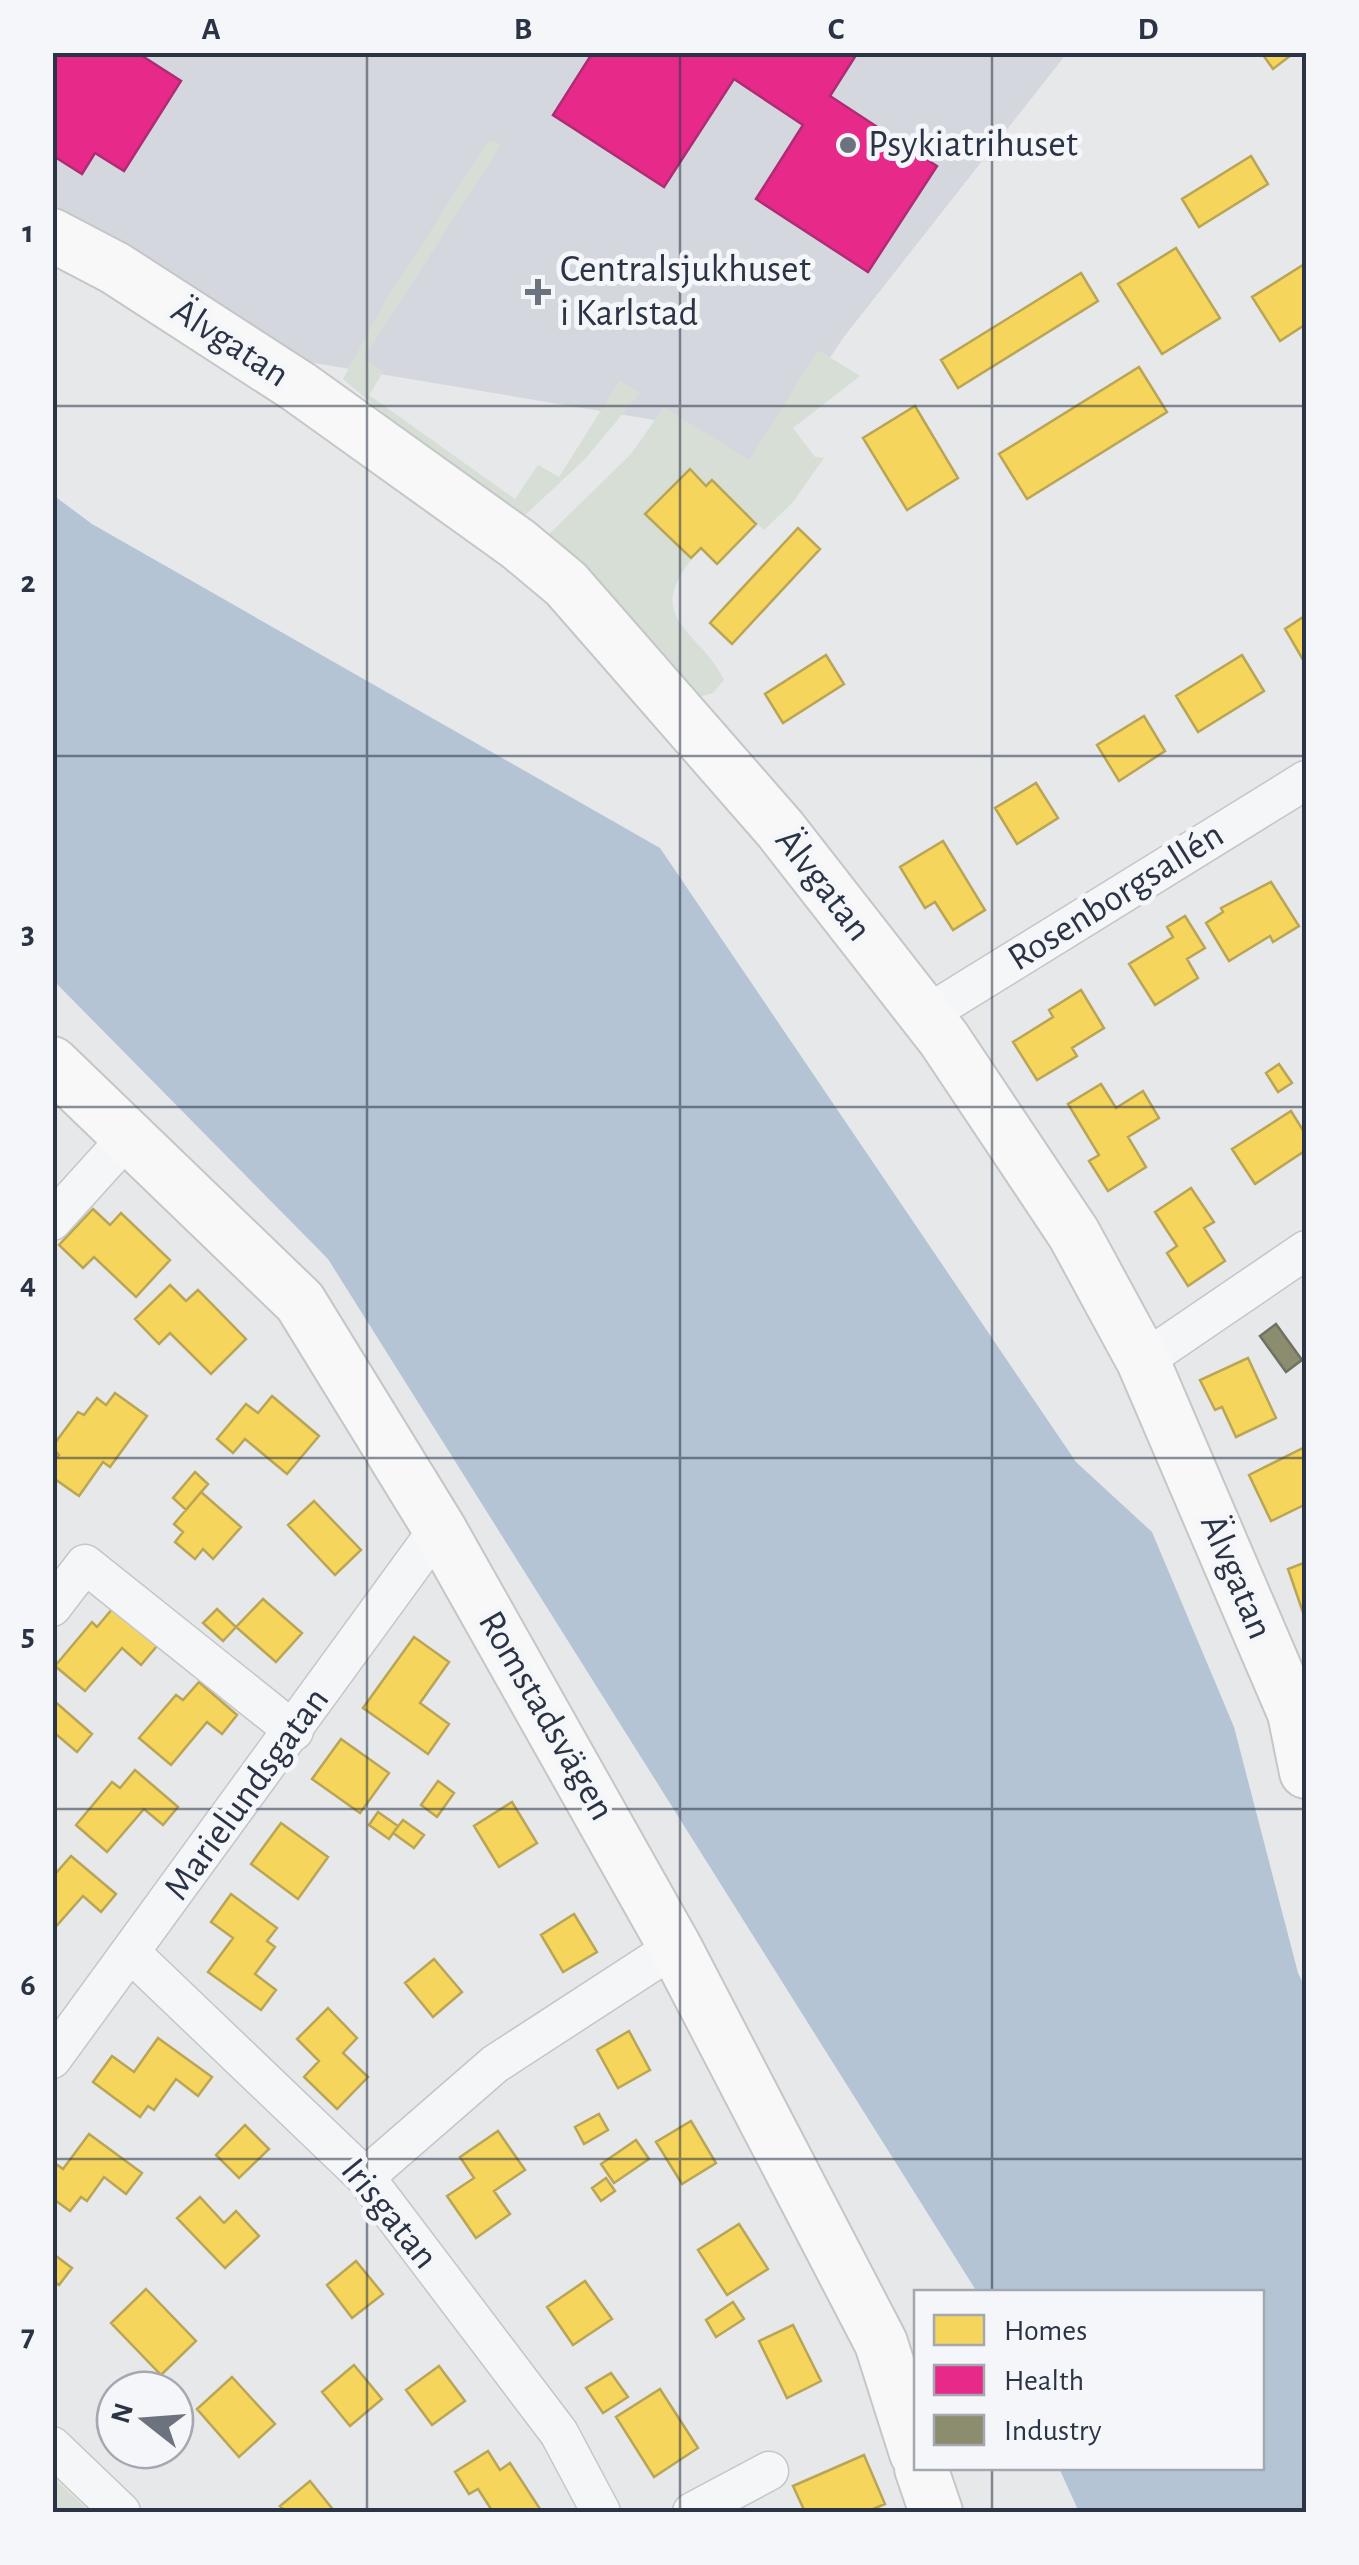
<svg xmlns="http://www.w3.org/2000/svg" width="1359" height="2565" font-family="'Alegreya Sans',sans-serif">
  <style>
    .built { fill: #d4d7dd }
    .green { fill: #d6ded6 }
    .water { fill: #b4c4d5 }
    .homes { fill: #f6d55c; stroke: #b9a555; stroke-width: 2.5 }
    .health { fill: #e7298a; stroke: #af2c75; stroke-width: 2.5 }
    .industry { fill: #8c8c6e; stroke: #6f7262; stroke-width: 2.5 }
    .lines { fill: none; stroke-linecap: round; stroke-linejoin: round }
    .street-casing { stroke: #c4c6c8; stroke-width: 41 }
    .secondary-casing { stroke: #c4c6c8; stroke-width: 56 }
    .street { stroke: #f5f6f7; stroke-width: 38 }
    .secondary { stroke: #f8f8f8; stroke-width: 52 }
    .grid { fill: none; stroke: #2b3445; stroke-width: 2.5; stroke-opacity: 0.55 }
    .poi-dot { fill: #6c737f; stroke: #f4f6f9; stroke-width: 4 }
    .labels { text-anchor: middle; dominant-baseline: central; stroke-width: 10; stroke-linejoin: round; paint-order: stroke }
    .poi-label { font-size: 38px; fill: #2b3445; stroke: #f4f6f9; text-anchor: start }
    .street-label { font-size: 38px; fill: #2b3445; stroke: #f4f6f9 }
    .neatline { fill: none; stroke: #2b3445; stroke-width: 4 }
    .grid-label { font-size: 32px; text-anchor: middle; font-weight: bold; fill: #2b3445 }
  </style>
  <rect width="100%" height="100%" fill="#e6e8ea"/>
  <path class="built" d="M52 53H1067L843 338 752 476 673 423 308 362 124 245 53 208Z"/>
  <path class="green" d="M493 140 501 145 364 358 383 372 369 395 515 499 538 465 559 477 620 380 640 393 585 459 523 517 407 434 343 379 384 303 486 144Z
    M818 350 860 376 793 428 815 457 824 458 793 502 764 530 712 480 706 485 690 469 645 514 691 560C643 620 701 631 724 680L713 693 695 698 546 537 631 454 664 407 749 460Z
    M53 2477 90 2512H53Z"/>
  <path class="water" d="M53 495 92 524 660 848 1076 1462 1152 1532 1234 1727 1298 1973 1306 1989V2512H1079L1059 2468H1262V2292H977L328 1259 53 980Z"/>
  <path class="homes" d="M1261 52H1295L1273 69Z
    M1251 156 1268 184 1199 227 1182 199Z
    M1176 248 1220 318 1162 354 1118 284Z
    M1306 263V324L1280 341 1252 297Z
    M1081 273 1098 301 958 388 941 360Z
    M1139 367 1167 412 1027 499 999 454Z
    M915 406 958 478 907 510 863 438Z
    M690 469 706 486 712 480 756 524 717 564 701 548 691 558 645 514Z
    M798 528 820 549 732 644 710 623Z
    M1306 615V665L1285 629Z
    M826 655 844 684 783 723 765 694Z
    M1242 655 1264 691 1198 732 1176 696Z
    M1144 716 1165 751 1119 781 1097 745Z
    M1036 783 1058 818 1017 844 995 808Z
    M943 841 985 910 953 930 935 902 925 908 900 867Z
    M1271 882 1299 926 1273 942 1270 936 1229 961 1206 923 1223 912 1221 908Z
    M1185 916 1205 948 1187 959 1198 978 1155 1005 1129 964 1173 937 1167 927Z
    M1081 990 1104 1028 1072 1048 1077 1056 1037 1080 1013 1042 1053 1017 1049 1010Z
    M1279 1064 1292 1083 1278 1092 1266 1073Z
    M1101 1084 1116 1108 1143 1091 1159 1118 1128 1137 1146 1167 1108 1191 1089 1161 1099 1155 1068 1104Z
    M1291 1111 1306 1135V1150L1255 1184 1232 1149Z
    M1191 1188 1214 1222 1204 1228 1225 1261 1188 1286 1167 1253 1177 1246 1155 1212Z
    M93 1209 110 1225 121 1213 170 1260 136 1297 94 1257 83 1268 59 1245Z
    M170 1285 186 1301 198 1290 246 1339 211 1374 170 1333 159 1344 135 1319Z
    M1248 1358 1276 1418 1236 1437 1222 1407 1215 1410 1200 1380Z
    M115 1393 147 1416 110 1467 103 1462 79 1496 52 1477V1463L59 1455 52 1447 78 1412 84 1415 97 1398 106 1405Z
    M272 1396 319 1436 287 1474 245 1439 233 1453 217 1439 246 1404 258 1413Z
    M1303 1448 1306 1504 1271 1521 1249 1475Z
    M195 1472 208 1484 186 1510 173 1498Z
    M201 1492 241 1527 213 1559 203 1549 195 1559 175 1542 183 1532 174 1524Z
    M314 1501 361 1550 335 1575 288 1525Z
    M1306 1562V1621L1288 1569Z
    M263 1599 302 1633 276 1662 236 1627Z
    M113 1608 157 1646 141 1665 122 1648 85 1691 55 1666 92 1622 97 1627Z
    M217 1609 236 1627 223 1641 203 1623Z
    M414 1637 449 1662 420 1703 449 1724 428 1754 363 1708Z
    M199 1682 237 1715 222 1734 207 1722 171 1765 139 1738 176 1695 183 1700Z
    M52 1699 92 1734 77 1752 57 1735 52 1740Z
    M341 1739 389 1773 360 1813 312 1779Z
    M135 1770 178 1807 163 1825 144 1809 107 1852 76 1825 112 1782 120 1788Z
    M438 1781 454 1793 437 1817 421 1805Z
    M512 1802 537 1843 499 1867 474 1826Z
    M378 1812 398 1826 389 1839 369 1825Z
    M403 1820 424 1835 414 1848 393 1833Z
    M281 1823 328 1857 298 1899 251 1864Z
    M71 1856 116 1894 101 1912 83 1896 52 1931V1870L56 1873Z
    M231 1894 277 1928 267 1941 275 1947 255 1974 276 1990 261 2010 208 1972 233 1938 211 1922Z
    M574 1914 597 1952 563 1972 541 1935Z
    M434 1959 462 1992 433 2017 405 1983Z
    M328 2008 357 2038 343 2053 368 2077 337 2109 304 2077 319 2061 297 2039Z
    M629 2031 650 2070 618 2088 597 2050Z
    M158 2038 212 2077 198 2096 176 2079 154 2110 148 2106 140 2117 93 2082 112 2056 134 2072Z
    M599 2114 608 2130 584 2144 575 2127Z
    M691 2121 716 2163 682 2184 656 2142Z
    M245 2125 269 2149 239 2178 216 2155Z
    M498 2131 525 2170 494 2191 510 2214 476 2238 447 2196 474 2178 460 2157Z
    M89 2134 142 2173 126 2194 104 2177 87 2201 81 2197 70 2211 52 2198V2161L63 2169Z
    M636 2140 649 2159 614 2183 601 2164Z
    M606 2178 615 2191 601 2201 592 2188Z
    M200 2197 224 2223 236 2211 259 2236 225 2268 177 2218Z
    M739 2224 768 2269 727 2295 698 2250Z
    M52 2253 72 2268 59 2285 52 2280Z
    M356 2261 383 2294 352 2318 327 2285Z
    M585 2281 612 2319 573 2345 547 2307Z
    M146 2289 196 2341 161 2375 111 2323Z
    M733 2302 744 2319 716 2337 706 2320Z
    M793 2325 821 2381 787 2398 759 2341Z
    M354 2365 382 2399 350 2426 322 2392Z
    M439 2366 465 2401 432 2425 406 2390Z
    M611 2373 628 2397 603 2413 586 2388Z
    M232 2377 275 2424 239 2457 197 2409Z
    M660 2389 698 2448 654 2477 616 2417Z
    M488 2451 500 2470 510 2463 542 2512H493L478 2489 469 2494 455 2472Z
    M864 2455 885 2504 866 2512H805L793 2486Z
    M310 2481 335 2512H286L280 2506Z"/>
  <path class="health" d="M52 52H136L181 81 124 171 95 153 82 174 52 155Z
    M593 52H858L830 96 937 166 868 272 756 199 803 125 734 79 664 187 553 115Z"/>
  <path class="industry" d="M1276 1324 1302 1360 1286 1372 1260 1336Z"/>
  <g class="lines">
    <defs>
      <path id="street" d="M926 1015 1306 780
        M52 1221 128 1137
        M1143 1361 1306 1250
        M52 1607 85 1564 294 1731
        M131 1953 365 2177 559 2433 601 2512
        M52 2059 439 1528
        M365 2177 495 2064 675 1947
        M52 2446 121 2512
        M692 2512 769 2471"/>
      <path id="secondary" d="M52 235 115 268 299 387 518 544 566 584 780 829 944 1039 1074 1234 1143 1361 1294 1713 1306 1772
        M52 1063 300 1302 439 1528 675 1947 881 2343 916 2453
        M921 2468 936 2512"/>
    </defs>
    <use href="#street" class="street-casing"/>
    <use href="#secondary" class="secondary-casing"/>
    <use href="#street" class="street"/>
    <use href="#secondary" class="secondary"/>
  </g>
  <path class="grid" d="M367 52V2512M680 52V2512M992 52V2292M52 406H1306M52 756H1306M52 1107H1306M52 1458H1306M52 1809H1306M52 2159H1306M992 2468V2512"/>
  <g class="poi-dot">
    <circle cx="848" cy="145" r="10"/>
    <path d="M533 277h10v10h10v10h-10v10h-10v-10h-10v-10h10z"/>
  </g>
  <g class="labels">
    <g class="poi-label">
      <text x="868" y="145">Psykiatrihuset</text>
      <text x="560" y="270">Centralsjukhuset<tspan x="560" dy="44">i Karlstad</tspan></text>
    </g>
    <g class="street-label">
      <text transform="translate(230 343) rotate(33)">Älvgatan</text>
      <text transform="translate(823 885) rotate(52)">Älvgatan</text>
      <text transform="translate(1116 897) rotate(-32)">Rosenborgsallén</text>
      <text transform="translate(1236 1577) rotate(67)">Älvgatan</text>
      <text transform="translate(546 1716) rotate(60)">Romstadsvägen</text>
      <text transform="translate(247 1794) rotate(-54)">Marielundsgatan</text>
      <text transform="translate(389 2214) rotate(51)">Irisgatan</text>
    </g>
  </g>
  <rect width="1359" height="2565" fill="none" stroke="#f4f6f9" stroke-width="110"/>
  <rect x="914" y="2290" width="350" height="180" fill="#f4f6f9" stroke="#a4a8b1" stroke-width="2.5"/>
  <rect x="934" y="2315" width="50" height="30" fill="#f6d55c" stroke="#a4a8b1" stroke-width="2.5"/>
  <text x="1004" y="2340" font-size="30" fill="#2b3445">Homes</text>
  <rect x="934" y="2365" width="50" height="30" fill="#e7298a" stroke="#a4a8b1" stroke-width="2.5"/>
  <text x="1004" y="2390" font-size="30" fill="#2b3445">Health</text>
  <rect x="934" y="2415" width="50" height="30" fill="#8c8c6e" stroke="#a4a8b1" stroke-width="2.5"/>
  <text x="1004" y="2440" font-size="30" fill="#2b3445">Industry</text>
  <g transform="translate(145 2420) rotate(287)"><circle r="48" fill="#f4f6f9" stroke="#a4a8b1" stroke-width="2.5"/>
  <path d="M0-8L18 38L0 25L-18 38Z" fill="#6c737f"/>
  <text y="-15" font-size="28" font-weight="bold" text-anchor="middle" fill="#2b3445">N</text>
  </g>
  <rect x="55" y="55" width="1249" height="2455" class="neatline"/>
  <g class="grid-label">
    <text x="211" y="39">A</text>
    <text x="523" y="39">B</text>
    <text x="836" y="39">C</text>
    <text x="1148" y="39">D</text>
    <text x="28" y="242">1</text>
    <text x="28" y="592">2</text>
    <text x="28" y="943">3</text>
    <text x="28" y="1294">4</text>
    <text x="28" y="1645">5</text>
    <text x="28" y="1995">6</text>
    <text x="28" y="2346">7</text>
  </g>
</svg>
